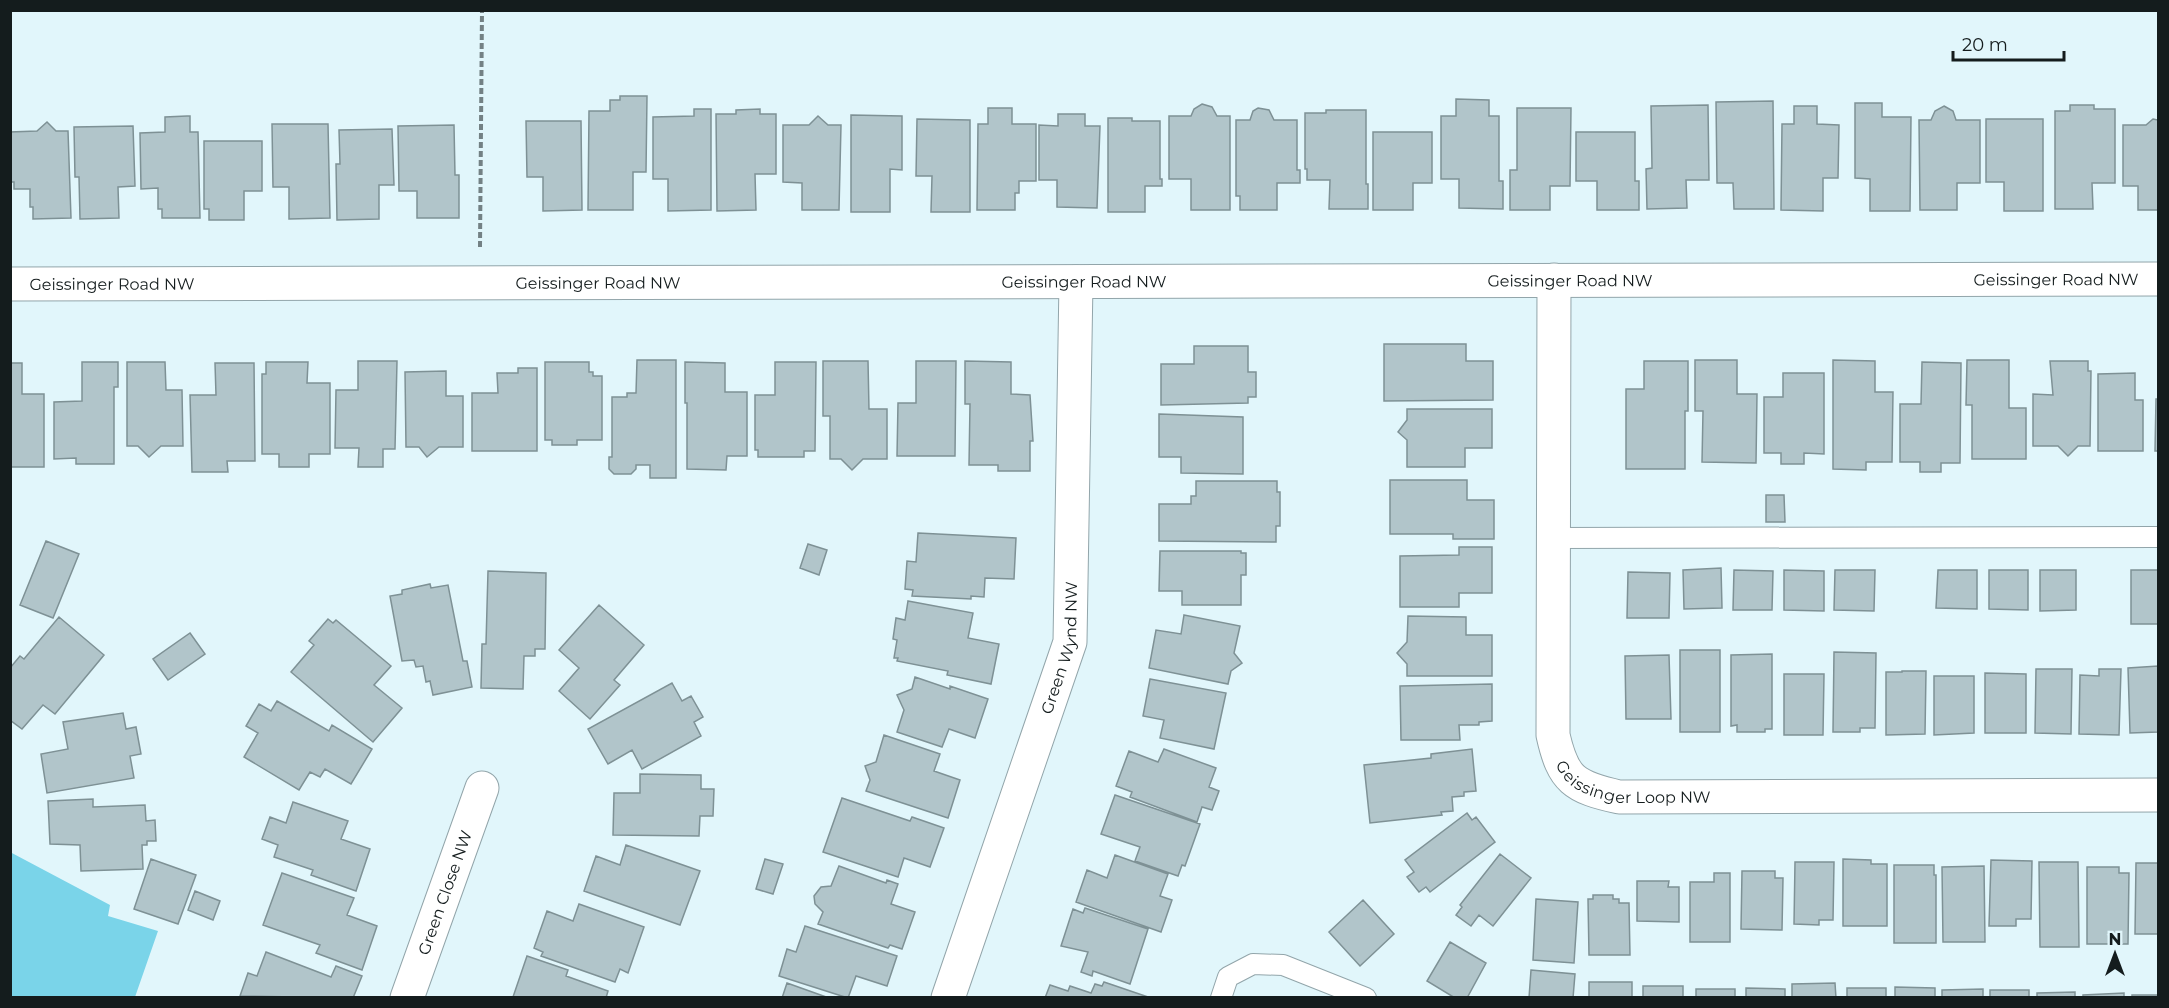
<svg xmlns="http://www.w3.org/2000/svg" width="2169" height="1008" font-family="Montserrat,sans-serif">
  <style>
    .green { fill: #7ad4e9 }
    .building { fill: #b1c5ca; stroke: #7e9195; stroke-width: 1.5 }
    .lines { fill: none; stroke-linecap: round; stroke-linejoin: round }
    .lane-casing { stroke: #92a5aa; stroke-width: 22 }
    .street-casing { stroke: #92a5aa; stroke-width: 35 }
    .path { stroke: #738184; stroke-width: 4; stroke-dasharray: 6 3; stroke-linecap: butt }
    .lane { stroke: #fff; stroke-width: 20 }
    .street { stroke: #fff; stroke-width: 33 }
    .labels { text-anchor: middle; dominant-baseline: central; stroke-width: 5; stroke-linejoin: round; paint-order: stroke }
    .street-label { font-size: 16px; fill: #141c1d; stroke: #e1f6fb }
  </style>
  <rect width="100%" height="100%" fill="#e1f6fb"/>
  <path class="green" d="M11 10H505V11H11Z
    M10 852 110 905 108 916 158 931 135 997H11Z"/>
  <path class="building" d="M620 96H647L646 172H633V210H588L589 111H610V100H620Z
    M1456 99 1489 100V116H1499V181H1503V209L1459 208V179H1441V116H1456Z
    M1773 101 1774 209H1734L1733 183H1717L1716 102Z
    M1855 103H1882V117H1911L1910 211H1870V179L1855 178Z
    M1202 104 1212 107 1217 116H1230V210H1191V179H1169V116H1191L1194 109Z
    M1708 105 1709 180H1686L1687 208 1647 209 1646 169 1652 168 1651 106Z
    M2070 105H2094V109H2115V183H2092L2093 209H2055V111H2070Z
    M1794 106H1817V124L1839 125 1838 178H1823V211L1781 210 1782 124H1794Z
    M1944 106 1953 111 1956 120H1980V183H1957V210H1920L1919 120H1931L1935 111Z
    M988 108H1012V124H1036V181H1019V193H1015V210H977L978 124H988Z
    M1258 108 1269 110 1274 120H1297V170H1300V183H1277V210H1240V196H1236V120H1250L1253 111Z
    M1517 108H1571L1570 186H1550V210H1510V170H1517Z
    M694 109H711V210L668 211V179H653V117L694 116Z
    M760 109V114H776V174H755L756 210 717 211 716 114H736V110Z
    M1326 110H1366V184H1368V209H1329L1330 180H1307V169H1305V113H1326Z
    M1058 114H1085V126H1100L1097 208 1057 207V180H1039V125L1058 126Z
    M851 115 902 116V170L890 169V212H851Z
    M187 116H190V132H198L200 218H162V209H158V188L141 189 140 133 165 132V117Z
    M818 116 828 125H841L839 210H802V183L783 182V125H809Z
    M1108 118H1132V121H1160V179H1162V186H1145V212H1108Z
    M917 119 970 120V212H931L932 176H916Z
    M1986 119H2043V211H2004V182H1986Z
    M2153 119 2158 120V210H2138V186H2123V125H2146Z
    M526 121H581L582 210 543 211V177H527Z
    M47 122 56 131H68L71 218 33 219V207H30V189H14V182H10V132L37 131Z
    M272 124H328L330 218 289 219V187H273Z
    M454 125 455 175H459V218H417V191H399L398 126Z
    M133 126 135 186 118 187 119 218 80 219 79 177H75L74 127Z
    M392 129 394 185H379V219L337 220 336 164H340L339 130Z
    M1373 132H1432V183H1413V210H1373Z
    M1576 132H1635V181H1639V210H1597V181H1576Z
    M204 141H262V191H244V220H209V209H204Z
    M1384 344H1466V361H1493V400L1384 401Z
    M1194 346H1248V372H1256V397H1248V403L1161 405V364H1194Z
    M637 360H676V478H650V465H636V469L631 474H614L609 469V457H612V397H627V393H636Z
    M1695 360H1737V394H1757L1756 463 1702 462 1703 411H1695Z
    M1833 360 1875 361V392H1893L1892 462H1866V470L1833 469Z
    M1967 360H2009V408H2026V459H1972V405H1966Z
    M358 361H397L395 449H383V467H358L359 448H335L336 390H358Z
    M823 361H868L869 409H887V459H863L852 470 841 459H830V416H823Z
    M916 361H956L955 456H897L898 403H916Z
    M965 361 1011 362V394L1030 395 1033 441H1030V471H998V465H969L970 404H965Z
    M1644 361H1688V411H1685V469H1626V389H1644Z
    M2050 361H2088V371H2091L2090 446H2078L2068 456 2058 446H2033V394L2053 395Z
    M82 362H118V387H114V464H76V458L54 459V402L82 401Z
    M127 362H165L166 390H182L183 446H161L149 457 138 446H127Z
    M266 362H308L307 383H330V454H309V467H279V454H262V374H266Z
    M545 362H589V372H593V376H602V440H577V445H552V440H545Z
    M685 362 725 363V392H747V456H727L726 470 687 469V403H685Z
    M775 362H816L815 451H804V457H758V450H755V395H775Z
    M1922 362 1961 363 1960 463H1941V472H1920V462H1900V404H1921Z
    M10 363H22V394H44V467H10Z
    M215 363H254L255 461H227L228 472H192L190 395H216Z
    M518 368H537V451H472V393H498L497 373H518Z
    M446 371V396H463V447H439L427 457 419 447H406L405 372Z
    M1783 373H1824V454L1804 453V464H1781V453H1764V397H1783Z
    M2135 373V400H2143V451H2098V374Z
    M2156 399H2158V451H2155Z
    M1407 409H1492V448H1465V467H1407V440L1398 432 1407 420Z
    M1159 414 1243 417V474L1181 473V457H1159Z
    M1390 480H1467V500H1494V539H1453V534H1390Z
    M1196 481H1277V492H1280V526H1276V542L1159 541V504H1191V496H1196Z
    M1766 495H1784L1785 522H1766Z
    M918 533 1016 538 1014 579 985 578 984 597 971 596V599L912 596 913 590 905 589 907 561 916 562Z
    M46 541 79 554 53 618 20 605Z
    M808 544 827 550 819 575 800 568Z
    M1459 547H1492V593H1459V607H1400V556L1459 555Z
    M1160 551H1241V553H1246V575H1241V605H1182V591H1159Z
    M1721 568 1722 608 1684 609 1683 570Z
    M1734 570 1773 571 1772 610H1733Z
    M1784 570 1824 571V611L1784 610Z
    M1835 570H1875L1874 611 1834 610Z
    M1938 570H1977V609L1936 608Z
    M1989 570H2028V610L1989 609Z
    M2040 570H2076V610L2040 611Z
    M2131 570H2158V624H2131Z
    M488 571 546 573 545 649H535V656H524L523 689 481 688 482 644H486Z
    M1628 572 1670 573 1669 618H1627Z
    M430 584 431 588 448 585 463 661H467L472 687 433 695 430 681 426 682 423 666 416 667 414 660 402 661 390 596 402 594V590Z
    M908 601 973 613 968 638 999 644 991 684 947 675 948 671 897 661 898 658H894L897 640 893 639 896 618 905 620Z
    M599 605 644 645 614 680 620 685 590 719 559 691 579 668 559 650Z
    M1184 615 1240 626 1234 653 1242 663 1231 671 1228 684 1149 668 1156 630 1181 634Z
    M1408 616 1466 617V635H1492V676H1407V664L1397 653 1407 642Z
    M59 617 104 655 55 714 43 705 22 729 10 720V668L20 656 24 659Z
    M328 619 333 623 336 620 391 666 374 685 402 708 373 742 291 672 314 645 309 641Z
    M190 633 205 654 168 680 153 659Z
    M1680 650H1720V732H1680Z
    M1834 652 1876 653 1875 728H1860V732H1833Z
    M1772 654V729H1765V732H1737V725L1731 726V655Z
    M1669 655 1671 719H1626L1625 656Z
    M2158 666V732L2130 733 2128 668Z
    M2036 669H2072L2071 734 2035 733Z
    M2099 669H2121L2119 735 2079 734 2080 675 2099 676Z
    M1902 671H1926L1925 734 1886 735V672H1902Z
    M1985 673 2026 674V733H1985Z
    M1784 674H1824L1823 735H1784Z
    M1934 676H1974V733L1934 735Z
    M915 677 950 689V686L988 699 975 738 949 729 942 747 897 732 904 710 897 695 912 689Z
    M1150 679 1226 693 1214 749 1160 738 1164 720 1143 716Z
    M672 683 682 701 691 696 703 717 694 722 701 736 642 769 632 750 608 764 588 729Z
    M1492 684V721L1479 722V725H1459L1460 740H1401L1400 686Z
    M277 701 329 731 332 725 372 749 351 784 325 769 320 777 310 772 299 790 244 757 258 733 246 726 259 704 271 711Z
    M123 713 126 729 136 727 141 754 130 756 134 778 47 793 41 754 68 749 63 722Z
    M884 735 940 754 934 771 960 780 948 818 866 791 870 780 865 766 876 762Z
    M1164 749 1216 768 1209 787 1219 791 1212 810 1202 807 1197 822 1130 797 1132 792 1116 786 1129 751 1158 762Z
    M1472 749 1476 791 1464 792V796L1452 797 1453 811 1441 812 1442 815 1370 823 1364 765 1431 758V754Z
    M640 774 701 775V789H714L713 816H700L699 836 613 835 614 793H640Z
    M1115 795 1200 824 1185 866 1182 865 1178 876 1135 861 1140 847 1101 834Z
    M842 798 910 821 912 817 944 828 930 867 904 858 898 877 823 852Z
    M93 799V807L145 805 146 821 155 820 156 841H147V845H142L143 869 81 871 80 845 50 844 48 801Z
    M293 802 348 821 341 839 370 849 356 891 311 875 313 870 274 857 278 845 262 839 270 817 286 823Z
    M1467 813 1472 820 1476 817 1495 842 1430 892 1426 887 1419 892 1407 877 1414 872 1405 860Z
    M626 845 700 871 680 925 584 891 596 856 620 865Z
    M1500 854 1531 878 1493 926 1479 915 1471 926 1456 915 1462 907 1460 905Z
    M1115 855 1168 874 1160 896 1172 900 1161 932 1076 902 1087 870 1107 878Z
    M151 859 196 875 178 924 134 909Z
    M765 859 783 864 773 894 756 889Z
    M1843 859 1871 860V864H1887V926H1843Z
    M1991 860 2032 861 2031 919H2016V926H1989Z
    M1795 862H1834L1833 920H1819V925L1794 924Z
    M2039 862H2078L2079 947H2040Z
    M2136 863H2158V934H2135Z
    M1894 865H1934V875H1936V943H1894Z
    M839 866 886 883 887 880 898 884 891 904 915 912 902 949 890 945 888 948 818 924 823 912 815 904 814 896 821 887 831 886Z
    M1984 866 1985 942H1943L1942 867Z
    M2087 867H2119V873H2129L2128 944H2087Z
    M1742 871H1775V878H1783L1782 930 1741 929Z
    M282 873 354 898 347 915 377 926 362 970 316 953 320 945 263 925Z
    M1714 873H1730V942H1690V882H1714Z
    M1637 881H1669L1668 887H1679V922L1637 921Z
    M195 891 220 901 213 920 188 910Z
    M1593 895H1613V899H1619V903H1629L1630 955H1589L1588 899H1593Z
    M1536 899 1578 902 1574 963 1533 960Z
    M1363 900 1394 934 1360 966 1329 932Z
    M579 904 644 927 628 973 620 969 615 982 541 956 543 952 534 948 547 911 573 921Z
    M1085 908 1148 929 1130 984 1093 971 1092 976 1081 972 1088 952 1061 946 1073 909 1083 913Z
    M805 926 897 956 887 986 856 976 848 998 779 976 787 949 796 952Z
    M1450 942 1486 963 1467 998H1455L1427 981Z
    M266 952 331 977 336 966 362 976 353 998 240 996 248 973 257 976Z
    M527 956 568 970 566 976 608 991 606 998 513 997Z
    M1531 970 1575 974 1573 998H1529Z
    M1104 982 1151 998H1045L1050 985 1068 991 1070 986 1091 993 1095 984 1102 986Z
    M1589 982H1632V998H1589Z
    M787 983 829 998H782Z
    M1835 983 1836 998H1792V984Z
    M1643 986H1683V998H1643Z
    M1895 987 1935 988V998H1895Z
    M1746 988 1785 989V998H1746Z
    M1847 988H1886V998H1847Z
    M1696 989H1735V998H1696Z
    M1983 989V998H1942V990Z
    M1990 990H2029V998H1990Z
    M2075 992V998H2037V993Z
    M2124 993V998H2083V995Z
    M2132 995H2158V998H2132Z"/>
  <g class="lines">
    <defs>
      <path id="lane" d="M1553 538 2158 537
        M1221 998 1228 977 1253 964 1283 965 1366 998"/>
      <g id="street">
        <path id="s1" d="M1554 280 1553 735C1563 780 1574 787 1619 797L2158 795"/>
        <path id="s2" d="M10 284 2158 279"/>
        <path id="s3" d="M407 998 482 788"/>
        <path id="s4" d="M948 998 1070 642 1076 282"/>
      </g>
    </defs>
    <use href="#lane" class="lane-casing"/>
    <use href="#street" class="street-casing"/>
    <path class="path" d="M480 247 482 10"/>
    <use href="#lane" class="lane"/>
    <use href="#street" class="street"/>
  </g>
  <g class="labels">
    <g class="street-label">
      <text stroke="none"><textPath href="#s2" startOffset="2046">Geissinger Road NW</textPath></text>
      <text stroke="none"><textPath href="#s2" startOffset="1560">Geissinger Road NW</textPath></text>
      <text stroke="none"><textPath href="#s2" startOffset="1074">Geissinger Road NW</textPath></text>
      <text stroke="none"><textPath href="#s2" startOffset="588">Geissinger Road NW</textPath></text>
      <text stroke="none"><textPath href="#s2" startOffset="102">Geissinger Road NW</textPath></text>
      <text stroke="none"><textPath href="#s4" startOffset="369">Green Wynd NW</textPath></text>
      <text stroke="none"><textPath href="#s1" startOffset="564">Geissinger Loop NW</textPath></text>
      <text stroke="none"><textPath href="#s3" startOffset="112">Green Close NW</textPath></text>
    </g>
  </g>
  <rect width="2169" height="1008" fill="none" stroke="#141c1d" stroke-width="24"/>
  <g transform="translate(2115 954)" stroke="#e1f6fb" stroke-width="4.5" paint-order="stroke">
  <path d="M0-4.5L10 22L0 15L-10 22Z" fill="#141c1d"/>
  <text y="-9" font-size="16" font-weight="bold" text-anchor="middle" fill="#141c1d">N</text>
  </g>
  <path d="M1953 51v9h111v-9" fill="none" stroke="#141c1d" stroke-width="3"/>
  <text x="1962" y="51" font-size="18" fill="#141c1d" stroke="#e1f6fb" stroke-width="4.5" paint-order="stroke">20 m</text>
</svg>
